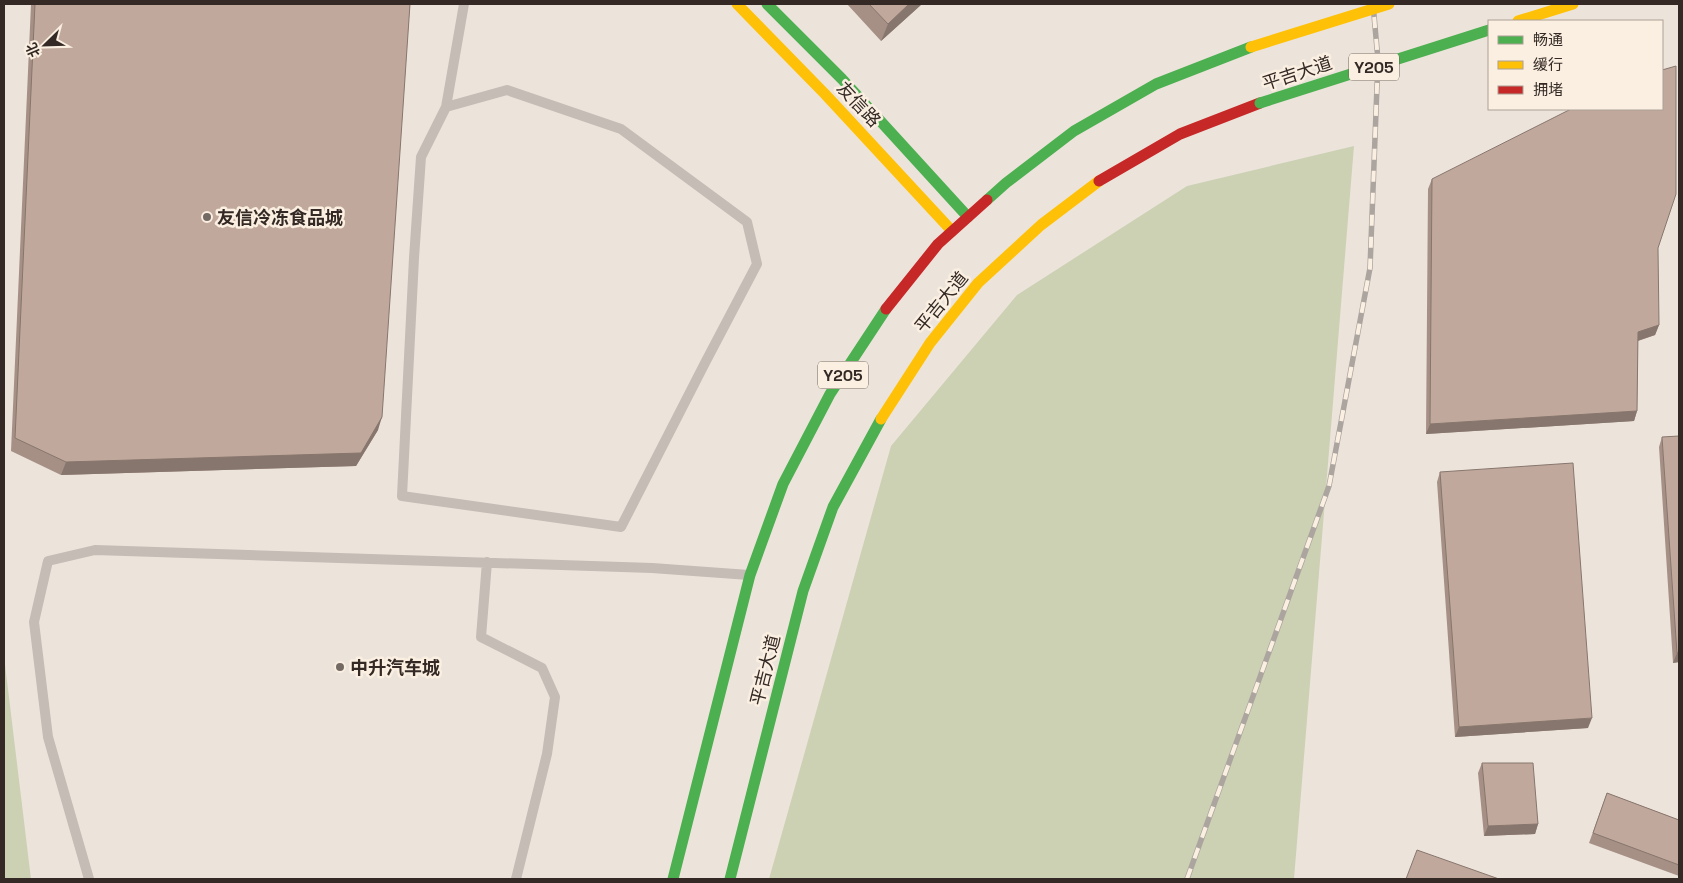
<svg xmlns="http://www.w3.org/2000/svg" width="1683" height="883" font-family="'Space Grotesk','Noto Sans SC',sans-serif">
  <style>
    .green { fill: #ccd1b4 }
    .lines { fill: none; stroke-linecap: round; stroke-linejoin: round }
    .lane { stroke: #c4bcb5; stroke-width: 10 }
    .fast { stroke: #4caf50; stroke-width: 11 }
    .slow { stroke: #ffc107; stroke-width: 11 }
    .jam { stroke: #c62828; stroke-width: 11 }
    .rail-casing { stroke: #aca59f; stroke-width: 5.5 }
    .rail { stroke: #faefe1; stroke-width: 4; stroke-dasharray: 11; stroke-linecap: butt }
    .fast-bridge { stroke: #4caf50; stroke-width: 11 }
    .slow-bridge { stroke: #ffc107; stroke-width: 11 }
    .wall { fill: #a69086 }
    .shaded-wall { fill: #87766d }
    .building { fill: #c1a89c; stroke: #87766d }
    .poi-dot { fill: #746a64; stroke: #faefe1; stroke-width: 2 }
    .labels { text-anchor: middle; dominant-baseline: central; stroke-width: 5; stroke-linejoin: round; paint-order: stroke }
    .shield { fill: #faefe1; stroke: #6f645d; stroke-width: 1 }
    .shield-label { font-size: 16px; font-weight: bold; fill: #342924 }
    .street-label { font-size: 18px; fill: #342924; stroke: #faefe1 }
    .poi-label { font-size: 18px; font-weight: bold; fill: #342924; stroke: #faefe1; text-anchor: start }
  </style>
  <rect width="100%" height="100%" fill="#ece4db"/>
  <path class="green" d="M1354 146 1294 879H769L891 446 1017 295 1187 186Z
    M4 656 31 879H4Z"/>
  <g class="lines">
    <path class="lane" d="M507 90 621 129 747 222 757 264 706 361 621 527 402 496 414 258 421 157 446 107Z
      M446 107 464 4
      M487 562 481 637 542 668 555 697 547 754 516 879
      M89 879 48 737 34 622 48 561 95 550 652 568 749 575"/>
    <path class="fast" d="M767 4 842 79 968 217
      M987 200 1006 183 1074 131 1156 84 1251 47
      M673 879 750 575 783 484 830 394 886 309
      M730 879 803 591 833 507 881 419"/>
    <path class="slow" d="M737 4 825 94 952 231
      M1518 21 1573 4
      M881 419 930 343 978 283 1041 225 1099 181"/>
    <path class="jam" d="M1099 181 1180 134 1260 103
      M886 309 938 244 987 200"/>
    <defs>
      <path id="rail" d="M1187 879 1329 486 1370 268 1378 60 1373 4"/>
    </defs>
    <use href="#rail" class="rail-casing"/>
    <use href="#rail" class="rail"/>
    <path class="fast-bridge" d="M1260 103 1489 30"/>
    <path class="slow-bridge" d="M1251 47 1389 4"/>
  </g>
  <path class="wall" d="M31 4H410L378 430 356 466 61 475 11 451Z
    M847 4H922L881 41Z
    M1432 179 1659 325 1655 335 1638 341 1637 411 1634 421 1426 434 1428 189Z
    M1662 437 1679 662 1673 663 1659 447Z
    M1440 472 1588 728 1455 737 1437 482Z
    M1482 763 1538 824 1535 834 1484 836 1478 773Z
    M1607 793 1679 820V876L1589 843Z"/>
  <path class="shaded-wall" d="M909 4H922L881 41 888 24Z
    M1659 325 1655 335 1634 342 1638 332Z
    M1637 411 1634 421 1426 434 1430 424Z
    M382 417 378 430 356 466 61 475 66 462Z
    M1679 652V662L1673 663 1677 653Z
    M1592 718 1588 728 1455 737 1459 727Z
    M1538 824 1535 834 1484 836 1488 826Z"/>
  <path class="building" d="M35 4H410L382 417 361 453 66 462 15 438Z
    M869 4H909L888 24Z
    M1676 66V194L1658 248 1659 325 1638 332 1637 411 1430 424 1432 179 1571 109H1662V70Z
    M1679 436V652L1677 653 1662 437Z
    M1573 463 1592 718 1459 727 1440 472Z
    M1482 763H1533L1538 824 1488 826Z
    M1607 793 1679 820V865L1593 833Z
    M1417 850 1499 879H1406Z"/>
  <g class="poi-dot">
    <circle cx="207" cy="217" r="5"/>
    <circle cx="340" cy="667" r="5"/>
  </g>
  <g class="labels">
    <g class="shield">
      <rect x="1349" y="53.5" width="50" height="27" rx="4"/>
      <rect x="818" y="361.5" width="50" height="27" rx="4"/>
    </g>
    <g class="shield-label">
      <text x="1374" y="67">Y205</text>
      <text x="843" y="375">Y205</text>
    </g>
    <g class="street-label">
      <text transform="translate(1297 73) rotate(-18)">平吉大道</text>
      <text transform="translate(859 104) rotate(47)">友信路</text>
      <text transform="translate(941 302) rotate(-51)">平吉大道</text>
      <text transform="translate(765 670) rotate(-76)">平吉大道</text>
    </g>
    <g class="poi-label">
      <text x="217" y="217">友信冷冻食品城</text>
      <text x="350" y="667">中升汽车城</text>
    </g>
  </g>
  <rect width="1683" height="883" fill="none" stroke="#342924" stroke-width="10"/>
  <rect x="1488" y="20" width="175" height="90" fill="#faefe1" stroke="#aba095"/>
  <rect x="1498" y="36" width="25" height="8" fill="#4caf50" stroke="#aba095"/>
  <text x="1533" y="45" font-size="15" fill="#342924">畅通</text>
  <rect x="1498" y="61" width="25" height="8" fill="#ffc107" stroke="#aba095"/>
  <text x="1533" y="70" font-size="15" fill="#342924">缓行</text>
  <rect x="1498" y="86" width="25" height="8" fill="#c62828" stroke="#aba095"/>
  <text x="1533" y="95" font-size="15" fill="#342924">拥堵</text>
  <g transform="translate(45 45) rotate(247)" stroke="#faefe1" stroke-width="4" paint-order="stroke">
  <path d="M0-4L9 19L0 12L-9 19Z" fill="#342924"/>
  <text y="-8" font-size="14" font-weight="bold" text-anchor="middle" fill="#342924">北</text>
  </g>
</svg>
